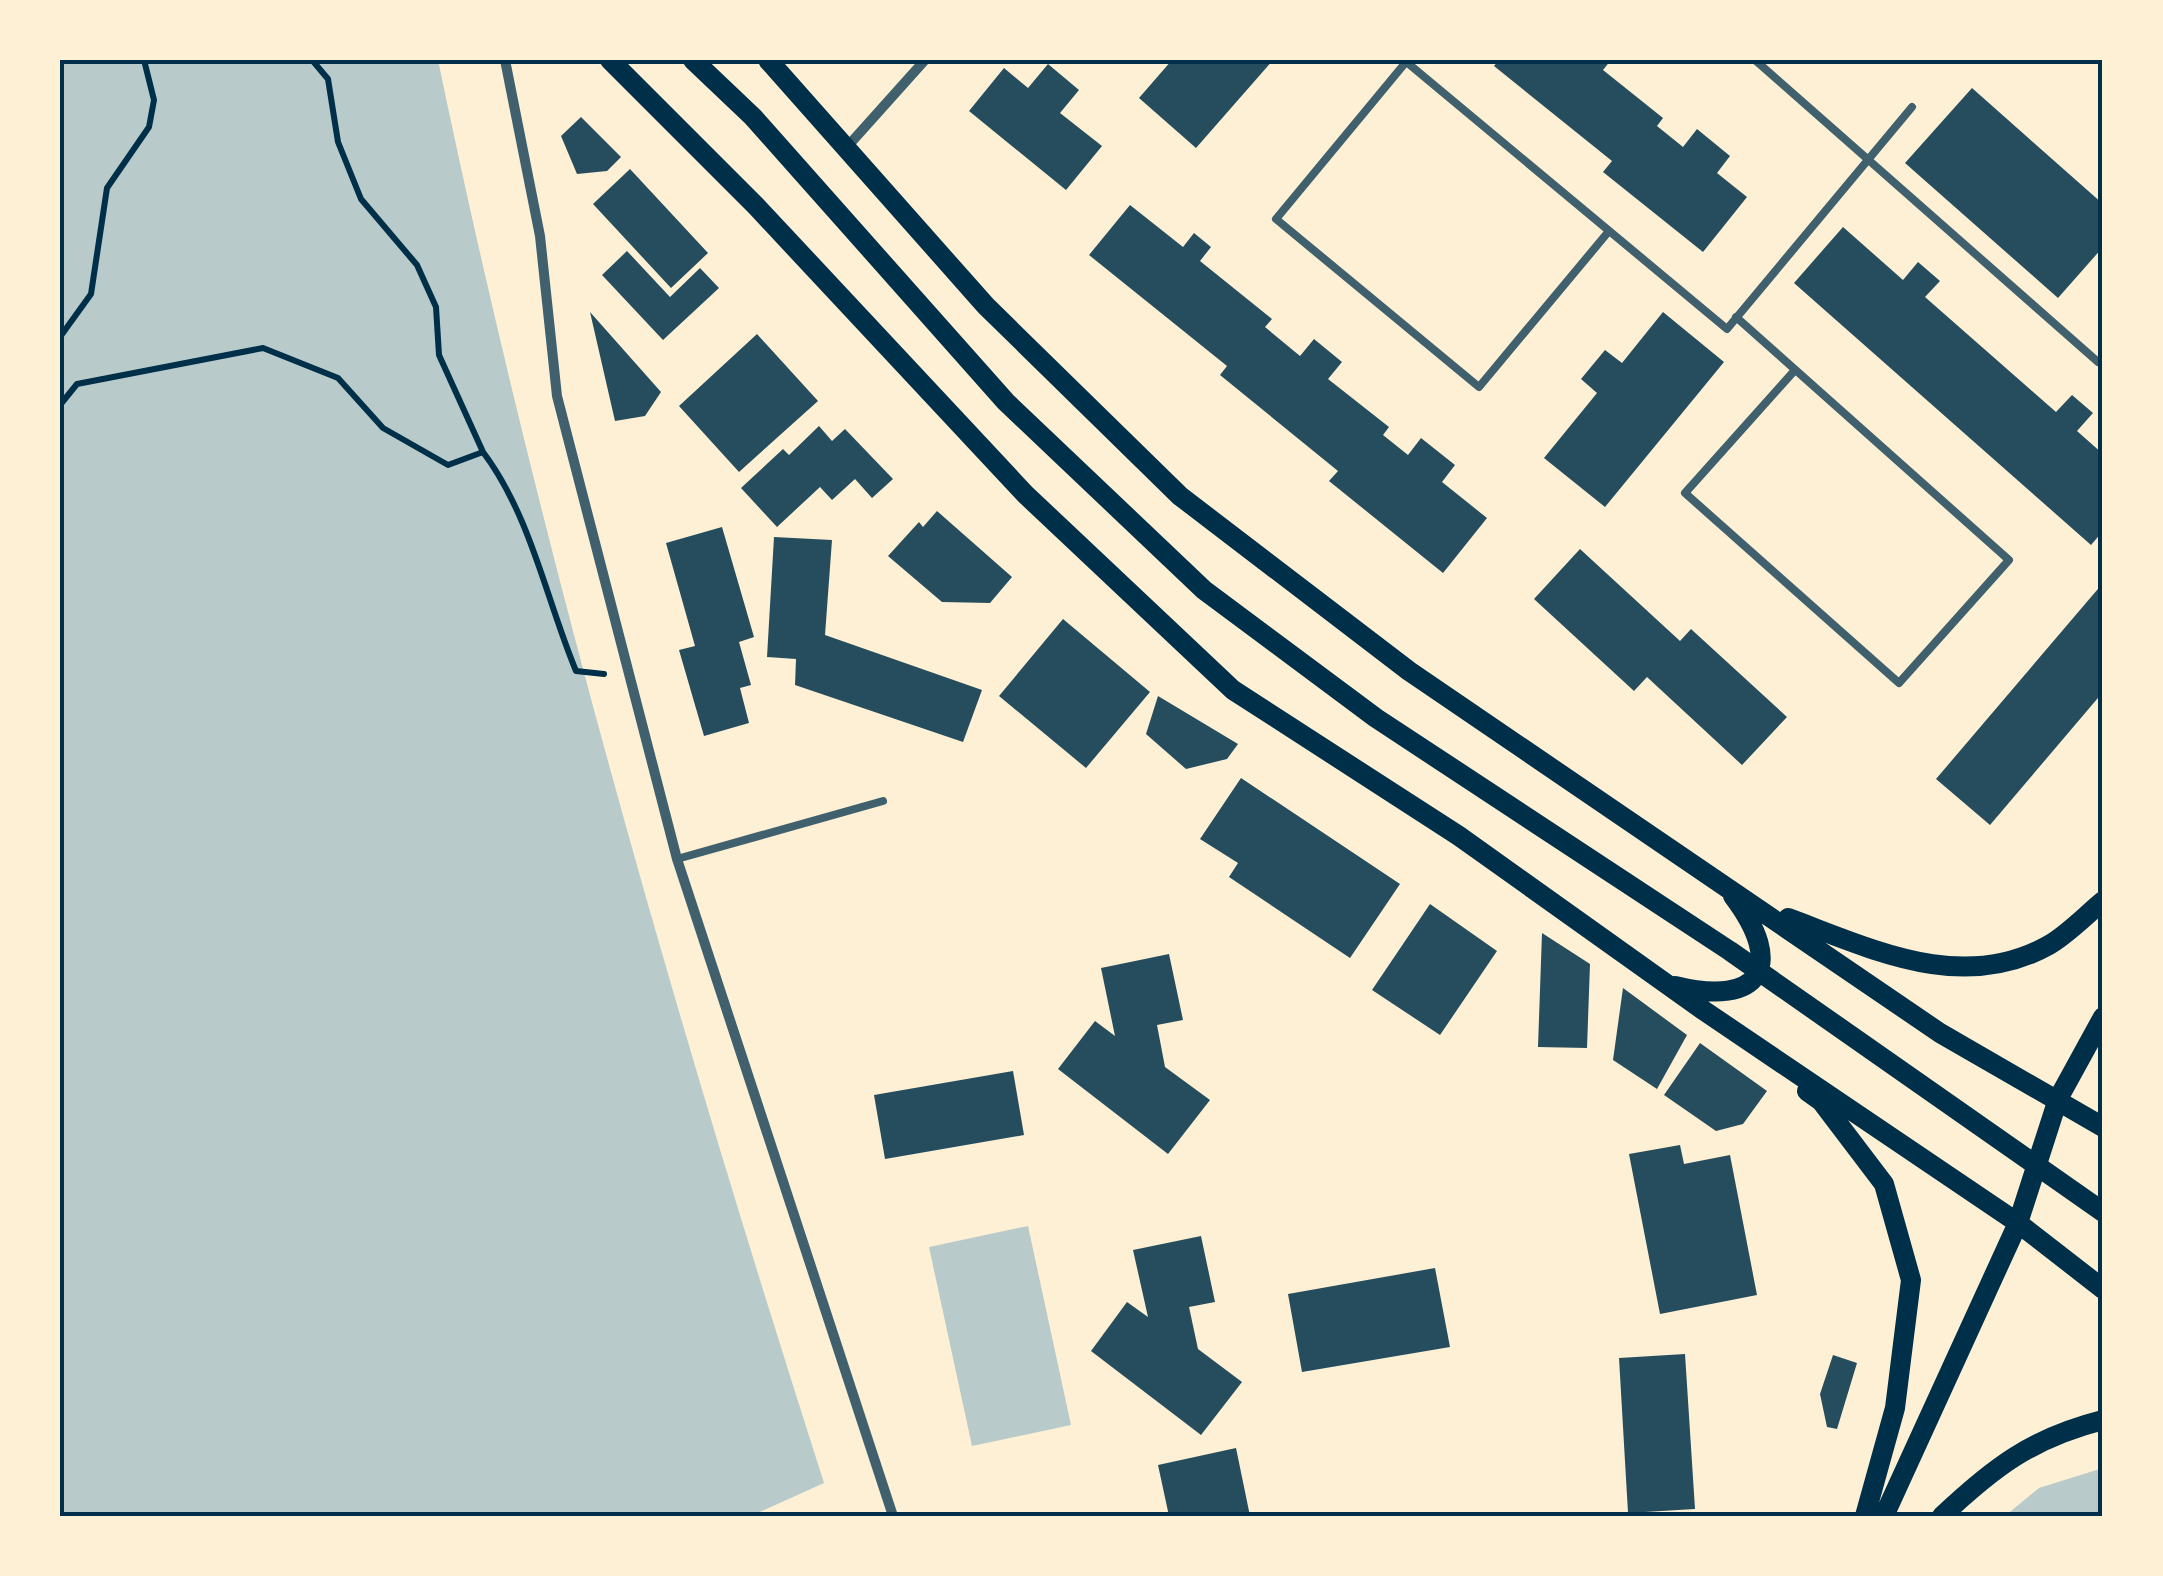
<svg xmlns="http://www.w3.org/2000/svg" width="2163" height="1576" font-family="'Roboto Condensed',sans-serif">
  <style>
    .green { fill: #b9caca }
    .building { fill: #264d5e }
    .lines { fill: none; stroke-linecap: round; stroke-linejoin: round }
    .path { stroke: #003049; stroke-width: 6 }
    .service { stroke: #3f606c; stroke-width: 8 }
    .minor { stroke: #3f606c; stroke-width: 10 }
    .secondary { stroke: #003049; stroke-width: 20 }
    .neatline { fill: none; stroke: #003049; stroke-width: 4 }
  </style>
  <rect width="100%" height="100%" fill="#fdf0d5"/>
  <path class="green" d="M60 60H438C538 542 674 1015 824 1483L751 1516H60Z
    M1028 1226 1071 1425 972 1446 929 1247Z
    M2103 1468V1516H2005L2039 1488Z"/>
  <path class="building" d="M1172 60H1273L1196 148 1139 98Z
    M1499 60H1611L1603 70 1663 118 1657 126 1683 147 1697 129 1730 156 1717 173 1747 197 1703 252 1603 172 1612 161 1494 66Z
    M1048 64 1079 90 1060 113 1102 146 1066 190 969 111 1004 68 1028 88Z
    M1972 88 2103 204V247L2058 298 1905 163Z
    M581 117 621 157 607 171 577 174 561 136Z
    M630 169 708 253 671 288 593 204Z
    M1130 205 1183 247 1194 233 1211 247 1200 261 1272 319 1265 327 1300 356 1314 339 1342 362 1328 379 1389 427 1383 435 1408 455 1421 438 1455 465 1442 482 1487 518 1443 573 1329 481 1338 471 1220 375 1227 366 1089 255Z
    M1843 227 1903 280 1918 262 1940 281 1925 297 2056 412 2072 395 2093 413 2077 431 2103 454V531L2091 545 1794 283Z
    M627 251 670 297 700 268 719 288 663 340 602 275Z
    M590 312 661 392 645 416 615 421Z
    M1663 312 1724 362 1605 507 1544 458 1597 393 1581 379 1605 350 1622 363Z
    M757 334 818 401 739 472 679 406Z
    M819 426 832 441 845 429 893 479 872 498 855 479 832 500 820 487 777 527 741 488 783 449 789 455Z
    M937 511 1012 577 990 603 942 602 888 556 919 522 923 527Z
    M722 527 754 637 739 642 751 685 740 688 749 723 704 736 679 650 695 646 666 543Z
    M774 537 832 540 825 635 982 690 963 742 795 685 796 659 767 657Z
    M1580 549 1680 641 1691 629 1787 717 1742 765 1647 677 1634 691 1534 599Z
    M2103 583V692L1990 825 1936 779Z
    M1063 619 1150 692 1086 768 999 696Z
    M1158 696 1238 744 1227 759 1186 769 1146 734Z
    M1241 778 1400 884 1350 958 1229 877 1238 863 1200 839Z
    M1430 904 1497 951 1440 1035 1372 990Z
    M1542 933 1590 964 1587 1048 1538 1047Z
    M1169 954 1183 1020 1157 1025 1165 1067 1210 1100 1168 1154 1058 1069 1095 1021 1115 1036 1101 968Z
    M1623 988 1687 1035 1657 1089 1613 1060Z
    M1700 1043 1767 1091 1743 1124 1716 1131 1664 1095Z
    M1013 1071 1024 1135 885 1159 874 1095Z
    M1680 1145 1684 1164 1730 1155 1757 1295 1660 1314 1629 1154Z
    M1201 1236 1215 1302 1189 1307 1198 1349 1242 1382 1201 1435 1091 1351 1127 1302 1148 1317 1133 1250Z
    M1435 1268 1450 1347 1302 1372 1288 1294Z
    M1685 1354 1695 1509 1628 1513 1619 1358Z
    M1833 1355 1857 1363 1837 1429 1827 1427 1820 1394Z
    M1236 1448 1250 1516H1169L1158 1465Z"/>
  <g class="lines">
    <path class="path" d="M312 60 328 79 338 142 361 199 417 265 436 307 439 355 483 452
      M60 337 91 294 107 188 149 127 154 100 144 60
      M60 405 77 384 263 348 338 378 383 428 448 465 483 452C531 516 546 599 576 671L604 674"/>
    <path class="service" d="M1404 60 1727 329 1912 107
      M1755 60 2098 362
      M1406 62 1276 219 1479 387 1609 231
      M1736 317 2009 560 1899 683 1685 493 1795 370
      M677 859 883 801"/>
    <path class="minor" d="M505 60 540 236 557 396 677 859 893 1516
      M847 147 925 60"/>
    <path class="secondary" d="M610 60 756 206 1025 494 1233 690 1459 836 1703 1010 2018 1223 2103 1289
      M693 60 753 117 1006 402 1204 590 1376 718 1730 951 2103 1212
      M768 60 986 306 1180 496 1409 671 1940 1033 2103 1127
      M1788 918C1872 949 1962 994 2049 945 2068 934 2086 915 2103 901
      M1675 986C1761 1007 1786 966 1733 896
      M1807 1091 1821 1101 1884 1184 1911 1280 1895 1408 1865 1516
      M1884 1516 2018 1223 2058 1099 2103 1017
      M1942 1516C1994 1467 2032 1438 2103 1420"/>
  </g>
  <rect width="2163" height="1576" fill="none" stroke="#fdf0d5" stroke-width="125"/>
  <rect x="62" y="62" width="2038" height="1452" class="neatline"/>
</svg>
